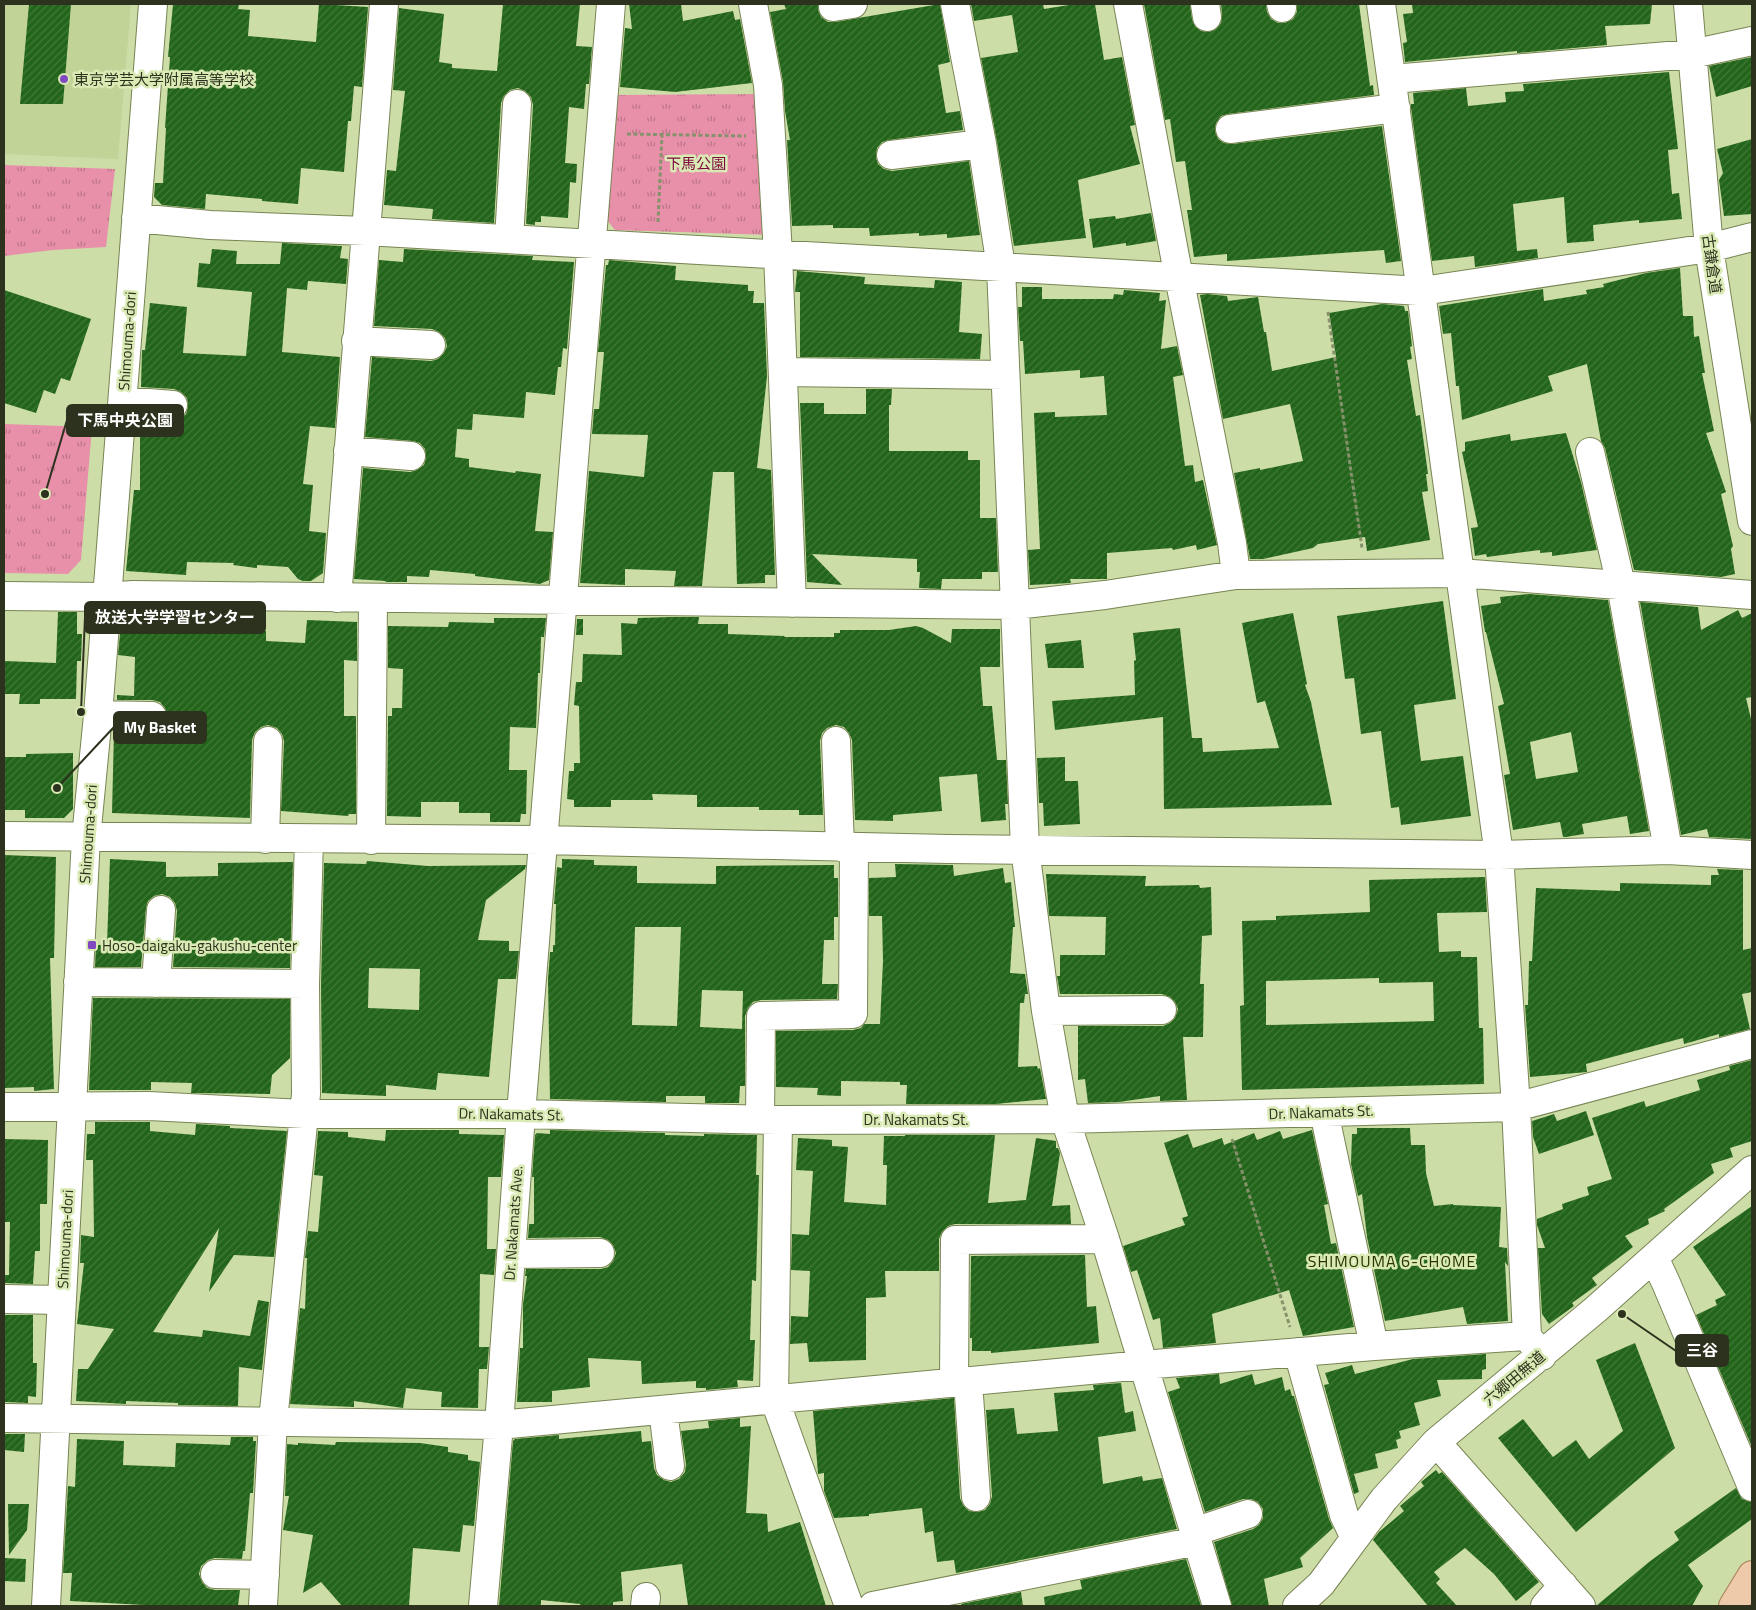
<svg xmlns="http://www.w3.org/2000/svg" width="1756" height="1610" font-family="'Titillium Web','Noto Sans JP',sans-serif">
  <style>
    .built { fill: #c1d397 }
    .park { fill: url(#park-tufts) }
    .building { fill: url(#building-hatch); fill-rule: evenodd }
    .lines { fill: none; stroke-linecap: round; stroke-linejoin: round }
    .minor-casing { stroke: #778553; stroke-width: 30 }
    .major-casing { stroke: #a47d54; stroke-width: 30 }
    .path { stroke: #86926b; stroke-width: 3; stroke-dasharray: 4 2.5; stroke-linecap: butt }
    .minor { stroke: #fff; stroke-width: 28 }
    .major { stroke: #efcaaa; stroke-width: 28 }
    .poi-dot { fill: #8049c1; stroke: #daeab5; stroke-width: 2 }
    .labels { text-anchor: middle; dominant-baseline: central; stroke-width: 5; stroke-linejoin: round; paint-order: stroke }
    .poi-label { font-size: 15px; fill: #2c321d; stroke: #daeab5; text-anchor: start }
    .park-label { font-size: 15px; fill: #7e083e; stroke: #daeab5 }
    .street-label { font-size: 15px; fill: #2c321d; stroke: #daeab5 }
    .neighbourhood-label { font-size: 16px; letter-spacing: 1px; fill: #283300; stroke: #daeab5 }
    .leader { fill: none; stroke: #2c321d; stroke-width: 2 }
    .callout-dot { fill: #2c321d; stroke: #daeab5; stroke-width: 2 }
    .callout { fill: #2c321d; stroke: #2c321d; stroke-width: 2 }
    .callout-label { font-size: 16px; text-anchor: middle; font-weight: bold; fill: #fff }
  </style>
  <defs>
    <pattern id="park-tufts" width="24" height="20" patternUnits="userSpaceOnUse" patternTransform="scale(1.25)"><rect width="24" height="20" fill="#e88fa9"/><path d="M3 7l-1-3M5 7V3M7 7l1-3M15 17l-1-3M17 17v-4M19 17l1-3" fill="none" stroke="#bc7589"/></pattern>
    <pattern id="building-hatch" width="6" height="6" patternUnits="userSpaceOnUse" patternTransform="scale(1.25)"><rect width="6" height="6" fill="#22651a"/><path d="M-1 1l2-2M0 6l6-6M5 7l2-2" fill="none" stroke="#42783a"/></pattern>
  </defs>
  <rect width="100%" height="100%" fill="#cddda8"/>
  <path class="built" d="M4 4H131L118 159 4 154Z"/>
  <path class="park" d="M761 94 771 235 615 230 607 220 611 95Z
    M4 165 115 169 106 247 53 250 4 256Z
    M4 424 92 427 81 560 68 574 4 573Z"/>
  <path class="building" d="M29 4H71L63 104H20Z
    M173 4H239L238 9 250 10 248 36 316 42 319 4 368 7 362 87 354 86 351 121H348L344 172 301 168 298 204 262 201V199L206 194 205 209 162 205 154 197 155 183H163L166 128H165L170 57H168Z
    M503 4H580L576 46 592 47 589 84H586L584 109 569 107 565 163 577 164 576 183 570 182 568 218 541 216V222H535V225L526 224 533 105 531 97 525 91 518 88 510 90 504 96 501 103 494 223 432 219 433 209 384 205 387 170 396 171 405 91 393 90 399 8 444 14 439 62 452 64V68L497 71Z
    M629 4H681L683 21 733 11 735 20 740 19 752 83 675 92 620 87 625 28 632 29Z
    M784 4H818V10L821 17 828 22H835L940 4 950 62 938 65 946 113 960 111 963 130 889 140 882 142 877 148 876 157 878 164 884 169 892 171 969 161 980 235 947 238V234L919 236V233L870 236 869 228H833V225L792 226 787 140H790L785 111 783 82 770 12 786 9Z
    M971 4H1043L1044 9 1075 4H1095L1104 60 1122 57 1135 125 1130 126 1140 164 1078 180 1086 238 1014 246 997 142 981 58 1018 52 1012 15 974 21Z
    M1144 4H1190L1192 19 1195 26 1201 31 1209 32 1216 29 1221 23 1222 15 1221 4H1266L1267 12 1271 19 1278 23H1285L1293 19 1297 12V4H1359L1370 86 1373 85 1374 95 1228 114 1221 116 1216 123 1215 131 1218 139 1224 143 1232 144 1382 126 1401 261 1386 263 1384 250 1227 261V254L1194 257 1187 210H1192L1185 161 1176 162 1170 119 1165 120Z
    M1412 4H1652L1650 24 1605 26 1607 45 1517 53V51L1405 62 1403 43 1407 42 1403 14 1413 13Z
    M1752 57V86L1716 97 1709 66Z
    M1669 72 1678 149 1668 150 1672 194 1679 193 1682 219 1639 223V220L1593 225 1594 241 1567 243 1564 197 1513 204 1517 251 1537 249 1538 258 1475 267 1474 256 1432 261 1411 108V104H1414L1413 93 1466 88 1468 106 1506 102 1505 92 1524 91 1523 84Z
    M1752 139V214L1724 216 1719 180 1723 173 1717 149Z
    M1151 213 1156 241 1126 246V243L1093 248 1089 219 1115 216 1116 219Z
    M282 243 342 246 340 258 348 259 346 284 308 281 307 290 287 288 282 352 340 357 335 428 310 426 303 484 313 485 309 531 326 533 323 573 311 581H303L298 579 288 567 257 565V568L233 565 234 563 187 562 186 575 126 571 134 490H140V418L172 421 179 419 186 414 188 407 187 398 181 392 174 389 141 387 142 350H145L150 303 187 307 183 353 246 356 252 292 197 287 199 263 210 264 212 249 237 251 236 264H280Z
    M404 249 533 256 532 260 574 262 567 349 563 348 561 367H558L555 395 526 392 524 418 473 414 472 430 457 429 455 457 469 459V467L515 473 516 471 541 474 535 531 553 532 549 580 540 584 475 576V574L430 570 429 577 407 576V582H385L386 581 354 579 363 468 410 472 417 470 424 465 426 458 425 449 420 443 413 441 365 437 372 357 431 361 438 359 444 353 447 346 445 338 439 332 432 329 374 326 379 260 403 262Z
    M609 260 676 266 675 280 748 285V291H754L753 303H764L767 376 757 468 771 470 775 575H765V583L737 584 734 472H713L702 586H674L676 571 625 569V585L580 583 589 471 644 477 648 435 592 434 594 409H599L604 352H598L606 265H608Z
    M1680 268 1683 316H1693L1694 337 1699 336 1705 373H1702L1714 431 1706 433 1726 492 1721 494 1733 546 1731 549 1735 574 1721 577 1634 570 1605 448 1601 441 1587 364 1548 376 1553 391 1462 420 1459 386H1456L1451 333 1443 334 1439 306 1543 289 1544 301 1587 294 1586 290 1604 287 1603 284 1646 273Z
    M797 271 865 277 864 284 934 288 935 280 962 282 959 332 982 334 980 359 800 357V292H795Z
    M1022 287H1042V299H1113L1114 294 1123 295 1124 290 1160 293 1159 301 1166 300 1161 349 1177 346 1183 375 1173 377 1185 466 1193 465 1195 482 1203 480 1217 545 1197 550 1196 545 1173 550 1172 548 1107 553V579H1070L1071 583 1030 585 1028 550 1040 549 1034 413 1055 412V417L1107 415 1104 376 1080 378V370L1025 374 1023 341H1020L1018 307H1022Z
    M4 290 91 319 70 381 61 378 55 394 44 390 36 413 4 403Z
    M1207 294 1227 296 1228 301 1258 297 1264 332H1266L1272 371 1336 357 1329 313 1382 304 1404 306 1405 311H1408L1412 346 1410 347 1412 359 1407 360 1416 416 1420 415 1428 474H1426L1428 491 1422 492 1430 540 1367 551 1365 537 1318 544 1313 548 1263 559H1250L1234 473 1260 468V470L1303 461 1290 404 1223 419 1200 295Z
    M866 389H892L891 405H889V451H968V460H980V518H996L998 572H982V579H942L941 589 919 588 920 572H917V559L812 554 842 585 807 582 800 403H824V414H866Z
    M1566 433 1581 482 1597 550 1552 556V552L1540 553V550L1487 557 1486 554 1475 556 1471 528 1478 527 1462 452 1465 451V442L1510 434 1511 441Z
    M1529 594 1608 600 1649 831 1630 834 1627 816 1582 824 1584 834 1566 837H1563L1560 822 1513 830 1504 775 1510 774 1498 706 1504 704 1486 632H1485L1481 606 1501 603 1500 597ZM1571 732 1578 772 1536 779 1530 742Z
    M1443 601 1456 699 1414 705 1421 761 1463 756 1471 816 1401 825 1399 807 1391 808 1381 731 1361 734 1354 678 1345 679 1337 616Z
    M1640 602 1698 607 1701 630 1738 610 1742 618 1752 613V697L1746 698 1752 723V839L1709 837 1707 829 1681 835Z
    M132 611 170 615 169 623 266 631V641L305 643 307 620 357 622V661L344 660V716H356V814H349L348 816 281 811 284 741 282 734 277 728 268 725 261 727 255 732 252 740 250 818 112 813 114 731 152 732 159 730 165 724 168 717 165 708 160 702 152 700H117V695L134 696 135 657 118 655 121 623 131 624Z
    M58 612H77V634H82L81 661H77L76 699H40V704H19L20 694H4V661L56 663Z
    M1293 613 1307 684 1305 685 1311 702 1332 805 1164 809 1163 717 1055 730 1052 701 1135 695 1134 661 1136 660 1133 633 1180 628 1192 738H1202L1203 752 1279 748 1265 701 1257 703 1242 623Z
    M671 617H699L698 624H728V634L785 636 784 637H834V633H840V630H889L916 626 923 628 951 643 952 629H1000V667H980L983 706H992L997 760H1006L1008 804H1005L1006 820 981 822 977 774 939 777 942 811 893 815V821L855 820 852 740 849 733 844 727 836 725 827 728 822 733 820 741 823 815H799V810H759V807H697V795L652 794 653 800H611V807H574V800L567 799 569 771H574V763H580L579 706 574 705 576 682H582L583 654 622 655 621 623 637 624 638 618Z
    M494 618H546L544 637H541L540 673H538L536 728 510 727 509 770H527L526 814H521L520 822H490V813H459V802H421V817L387 816 388 716H392V708H402L403 669 388 668V626L448 627 449 622 494 623Z
    M577 619H583V635H576Z
    M1081 640 1084 668H1048L1045 644Z
    M73 753V809L64 818H25V810H4V757H26V754Z
    M1065 757V781H1078L1080 824 1044 826 1043 803H1039L1037 758Z
    M4 855 56 857 54 958H50L54 1089 34 1091V1087L4 1088Z
    M110 859 166 862V877L218 876V863L293 862 290 968 173 967 177 911 175 903 170 897 162 894 154 896 148 901 146 908 141 967H95L96 945H107Z
    M562 859 594 860V865L637 866V883L716 884V866L834 865V878H838V917H834V940H824L822 984H838L837 999 761 1000 753 1002 748 1008 745 1016V1086H740L739 1103H705V1096H666V1102L550 1099 548 979 550 952H553V945H555L556 904H554L557 867 562 868ZM635 927H681L677 1026 632 1025ZM702 990 743 991 742 1029 700 1027Z
    M367 861 428 866 526 865 525 869 486 900 478 940 509 941V951H519L516 979H498L489 1077 438 1073 436 1090 386 1085V1096L322 1093 321 984 324 863 366 864ZM369 968 420 969 419 1010 368 1008Z
    M895 864 953 865 954 876 1003 868 1005 883 1011 882 1015 927H1013L1010 973 1025 974 1028 994H1025L1024 1003H1020L1018 1067 1037 1066 1038 1069 1040 1068 1046 1099 996 1104H906L907 1085H900V1082L841 1081V1096L817 1095 818 1088 776 1087V1031L853 1030 861 1028 864 1024H880L883 961 882 916H869V878L896 877Z
    M1717 869 1743 870V950L1752 948V992L1742 994 1750 1029 1719 1037V1034L1684 1044 1683 1038 1586 1064 1587 1072 1530 1077 1525 1005H1528L1529 961H1532L1536 888 1620 891V883L1711 885V875H1719Z
    M1046 874 1146 876 1145 886 1199 885 1200 888 1211 887 1212 935 1202 936 1200 984H1204L1203 1037H1183L1187 1100 1160 1101V1096L1119 1102 1088 1103 1085 1079 1078 1080V1026H1163L1170 1023 1175 1018 1178 1009 1175 1002 1170 997 1162 994H1060L1057 976H1060V955H1105L1106 917 1049 916Z
    M1485 877 1487 912 1437 913 1439 952 1461 951V957H1477L1479 1028H1483L1484 1084 1242 1090 1240 1006 1244 1005 1242 921 1276 920V916L1370 912 1369 880ZM1379 978V983L1433 982 1434 1021 1266 1025V981Z
    M93 998 290 999V1058L272 1075 270 1094 191 1093 192 1083 151 1082V1090H89Z
    M1752 1060V1141L1730 1148 1733 1157 1711 1164 1714 1173 1664 1209 1665 1211 1648 1219 1649 1224 1625 1236 1633 1247 1592 1278 1597 1285 1572 1303 1574 1306 1549 1324 1542 1314 1538 1248H1545L1537 1225V1219L1563 1209 1562 1204 1589 1195 1587 1187 1612 1179 1592 1118 1644 1101 1646 1107 1700 1090 1697 1080 1730 1070 1729 1066Z
    M1586 1111 1594 1135 1539 1154 1533 1137 1532 1121 1554 1114 1557 1121Z
    M95 1122H150V1131L195 1135 196 1124 230 1126V1128L287 1131 274 1257 234 1255 209 1292 219 1228 153 1332 202 1337 203 1330 250 1336 258 1300 269 1302 262 1370 239 1367 238 1406 178 1405V1403L126 1401V1404L76 1401 78 1369H88L114 1329 77 1324 84 1263H80L81 1235 94 1237 93 1160H86L87 1134H95Z
    M1357 1128H1410L1411 1145H1425L1426 1173 1434 1206 1453 1204V1205L1501 1207 1499 1247 1507 1248 1508 1266 1505 1262 1508 1321 1467 1324 1463 1307 1385 1321 1367 1237 1362 1194 1358 1196 1351 1164 1352 1134H1357Z
    M386 1130H459V1134L504 1135 501 1177H488L487 1249H496L494 1275 480 1274 479 1347H489L487 1369H479L478 1408 441 1407 442 1392 406 1388 403 1408 354 1401V1407L290 1404 300 1308 305 1309 307 1258H305L308 1231 318 1232 323 1176 314 1175 318 1131 348 1132V1137L385 1141Z
    M550 1130 665 1133V1135L704 1136V1134L757 1135 756 1175H759L756 1281 752 1280 750 1340H755L753 1381 737 1380 738 1387 706 1390V1388H696V1381L642 1384 641 1361 588 1358 590 1387 552 1391V1402H517L520 1348H523V1304L527 1276H525L526 1269H601L608 1267 613 1261 616 1253 613 1245 608 1240 600 1237 528 1238 529 1224H534V1177H532L535 1135 537 1133 550 1134Z
    M1312 1130 1328 1204 1324 1205 1331 1244 1336 1243 1354 1327 1303 1336 1289 1290 1212 1314 1216 1343 1163 1348 1160 1318 1153 1320 1137 1270 1131 1272 1123 1246 1185 1225 1182 1218 1188 1216 1164 1143 1188 1134 1193 1148 1222 1138 1224 1145 1254 1133 1257 1140 1280 1131 1283 1139Z
    M905 1135H995L988 1203 1026 1200 1036 1138 1056 1141V1148H1058L1060 1153 1052 1206 1070 1205 1071 1224H955L948 1226 942 1232 939 1239V1271H885L886 1297 866 1298V1360L809 1362 807 1343 790 1344 791 1316 808 1317 810 1271 791 1270 792 1234 809 1235 813 1171 796 1170 798 1138 832 1140V1146L848 1147 844 1202 886 1205 887 1165H883L884 1136H905Z
    M4 1139 48 1140 47 1204H40V1251H35L33 1284 4 1283V1275H9L10 1222H4Z
    M1752 1206V1447L1696 1315 1717 1305 1715 1300 1726 1295 1693 1247Z
    M1085 1255 1087 1307 1096 1306 1099 1343 991 1353V1351H972V1338H970L971 1256Z
    M4 1315H33V1363H37L36 1397 28 1396V1403L5 1402Z
    M1635 1343 1675 1448 1576 1532 1498 1438 1523 1419 1553 1457 1576 1440 1589 1459 1623 1431 1596 1360Z
    M1486 1354V1369L1482 1370V1379L1437 1380 1441 1396 1414 1403 1420 1425 1399 1431 1401 1438 1396 1440 1398 1448 1375 1454 1378 1468 1354 1474 1359 1492 1354 1494 1324 1385 1329 1384 1325 1373 1352 1365 1355 1374 1413 1359Z
    M1219 1374 1220 1384 1252 1374 1255 1385 1282 1377 1285 1391 1290 1389 1292 1396H1294L1329 1519 1333 1528 1300 1558 1303 1567 1264 1579 1269 1606H1232L1214 1542 1253 1529 1259 1525 1263 1518V1509L1258 1502 1251 1499H1243L1205 1512 1168 1392 1180 1388 1176 1378Z
    M1121 1383 1125 1413 1133 1411 1136 1431 1098 1437 1103 1484 1142 1476 1143 1481 1162 1478 1177 1529 956 1573 954 1560 937 1562 933 1531 925 1533 922 1508 869 1514V1516L834 1518 824 1491V1473L818 1474 813 1411 954 1398 960 1498 963 1505 969 1511 978 1512 985 1510 990 1504 992 1496 986 1410 1014 1408 1017 1434 1058 1431 1054 1393 1094 1390 1093 1385Z
    M740 1418V1427L751 1426 746 1513 767 1514 768 1532 800 1522 826 1606H688L682 1564 621 1572 623 1601 613 1602V1606H581L580 1604 541 1600V1606H499L513 1441 515 1439 559 1435V1439L641 1431 642 1442 651 1441 654 1468 657 1475 664 1480 671 1482 679 1479 685 1472 686 1464 681 1431 709 1428 708 1421Z
    M4 1434H25L24 1452 4 1450Z
    M231 1437H253V1441H256L253 1493H250L245 1551H243L242 1559 215 1558 208 1560 201 1566 199 1574 202 1582 207 1588 215 1590H240L238 1606H162L70 1601 72 1573H63L68 1486 75 1487 77 1439 124 1441 123 1465 175 1467 176 1443 230 1445Z
    M336 1442 420 1443 448 1447V1452L468 1455V1460L480 1462 474 1526 463 1525 460 1552 413 1548 409 1606H342L321 1582 303 1593 313 1535 283 1530 289 1496H285L287 1444 298 1445V1443L335 1445Z
    M1436 1470 1439 1474 1442 1472 1539 1582 1516 1601 1494 1574 1465 1548 1434 1572 1440 1579 1436 1583 1457 1606H1428L1373 1540 1379 1532 1404 1511 1400 1506 1424 1486 1421 1482Z
    M1736 1488 1742 1499 1752 1502V1519L1688 1565 1703 1586 1692 1606H1596L1649 1562 1679 1540 1674 1532Z
    M8 1504H29L27 1530 9 1555Z
    M4 1558 26 1559 25 1582 4 1581Z
    M1186 1559 1201 1606H1045L1044 1597 1082 1589 1080 1580Z
    M1021 1592 1023 1606H962L961 1604Z"/>
  <g class="lines">
    <defs>
      <path id="minor" d="M753 4 768 85 771 136 778 254 792 603
        M955 4 982 144 1001 267 1025 849 1046 1011 1065 1119 1105 1239 1217 1606
        M1128 4 1175 257 1232 543 1236 575
        M1205 4 1207 17
        M1281 4 1282 8
        M1381 4 1499 855 1516 1107 1527 1336 1542 1356
        M1688 4 1709 248 1752 521
        M833 7 853 4
        M1392 79 1692 54 1752 41
        M1230 129 1396 108
        M891 155 982 144
        M136 218 210 225 365 231 1422 291 1709 248 1752 237
        M509 239 517 104
        M356 341 431 345
        M783 372 1005 375
        M123 401 173 405
        M348 451 411 456
        M1590 452 1621 585 1668 850
        M4 596 106 597 133 595 1015 605 1105 595 1236 575 1459 573 1752 595
        M337 598 384 4
        M98 715 152 716
        M836 741 840 847
        M4 836 543 840 948 849 1499 855 1668 850 1752 855
        M265 839 268 741
        M371 840 373 599
        M78 982 305 984
        M156 983 161 910
        M1046 1011 1162 1010
        M4 1107 149 1106 304 1114H521L778 1120 1065 1119 1516 1107 1752 1044
        M1324 1112 1374 1346
        M760 1119 761 1016 853 1014 854 847
        M778 1120 774 1398 849 1606
        M511 1254 600 1253
        M1652 1260 1659 1268 1666 1283 1752 1487
        M4 1299 62 1300
        M1298 1352 1344 1515 1355 1538
        M968 1381 976 1497
        M954 1382 955 1240 1105 1239
        M663 1410 670 1466
        M4 1418 499 1425 1143 1365 1374 1346 1527 1336
        M1436 1442 1581 1606
        M1194 1532 1248 1514
        M215 1574 265 1575
        M46 1606 86 838 98 715 153 4
        M263 1606 273 1421 306 1094 305 984 309 839
        M483 1606 499 1425 521 1114 611 4
        M645 1606 646 1597
        M873 1606 1197 1541
        M1297 1606 1321 1584 1384 1499 1436 1442 1595 1310 1752 1170
        M1545 1606 1563 1585"/>
      <path id="major" d="M1733 1606 1752 1575"/>
    </defs>
    <use href="#minor" class="minor-casing"/>
    <use href="#major" class="major-casing"/>
    <path class="path" d="M627 134 746 136
      M658 222 662 135
      M1328 312 1362 548
      M1232 1139 1290 1327"/>
    <use href="#minor" class="minor"/>
    <use href="#major" class="major"/>
  </g>
  <g class="poi-dot">
    <circle cx="64" cy="79" r="5"/>
    <rect x="87" y="940" width="10" height="10" rx="2.5"/>
  </g>
  <g class="labels">
    <g class="poi-label">
      <text x="74" y="79">東京学芸大学附属高等学校</text>
      <text x="102" y="945">Hoso-daigaku-gakushu-center</text>
    </g>
    <g class="park-label">
      <text x="696" y="163">下馬公園</text>
    </g>
    <g class="street-label">
      <text transform="translate(1712 264) rotate(82)">古鎌倉道</text>
      <text transform="translate(127 341) rotate(-86)">Shimouma-dori</text>
      <text transform="translate(88 834) rotate(-86)">Shimouma-dori</text>
      <text transform="translate(1321 1112) rotate(-2)">Dr. Nakamats St.</text>
      <text transform="translate(511 1114) rotate(1)">Dr. Nakamats St.</text>
      <text x="916" y="1119">Dr. Nakamats St.</text>
      <text transform="translate(513 1223) rotate(-86)">Dr. Nakamats Ave.</text>
      <text transform="translate(65 1239) rotate(-87)">Shimouma-dori</text>
      <text transform="translate(1514 1378) rotate(-40)">六郷田無道</text>
    </g>
    <g class="neighbourhood-label">
      <text x="1392" y="1261">SHIMOUMA 6-CHOME</text>
    </g>
  </g>
  <path class="leader" d="M45 494L67 420M81 712L85 617M57 788L114 727M1622 1314L1676 1351"/>
  <g class="callout-dot">
    <circle cx="45" cy="494" r="5"/>
    <circle cx="81" cy="712" r="5"/>
    <circle cx="57" cy="788" r="5"/>
    <circle cx="1622" cy="1314" r="5"/>
  </g>
  <g class="callout">
    <rect x="67" y="405" width="116" height="31" rx="5"/>
    <rect x="85" y="602" width="180" height="31" rx="5"/>
    <rect x="114" y="712" width="92" height="31" rx="5"/>
    <rect x="1676" y="1335" width="52" height="31" rx="5"/>
  </g>
  <g class="callout-label">
    <text x="125" y="426">下馬中央公園</text>
    <text x="175" y="623">放送大学学習センター</text>
    <text x="160" y="733">My Basket</text>
    <text x="1702" y="1356">三谷</text>
  </g>
  <rect width="1756" height="1610" fill="none" stroke="#2c321d" stroke-width="10"/>
</svg>
